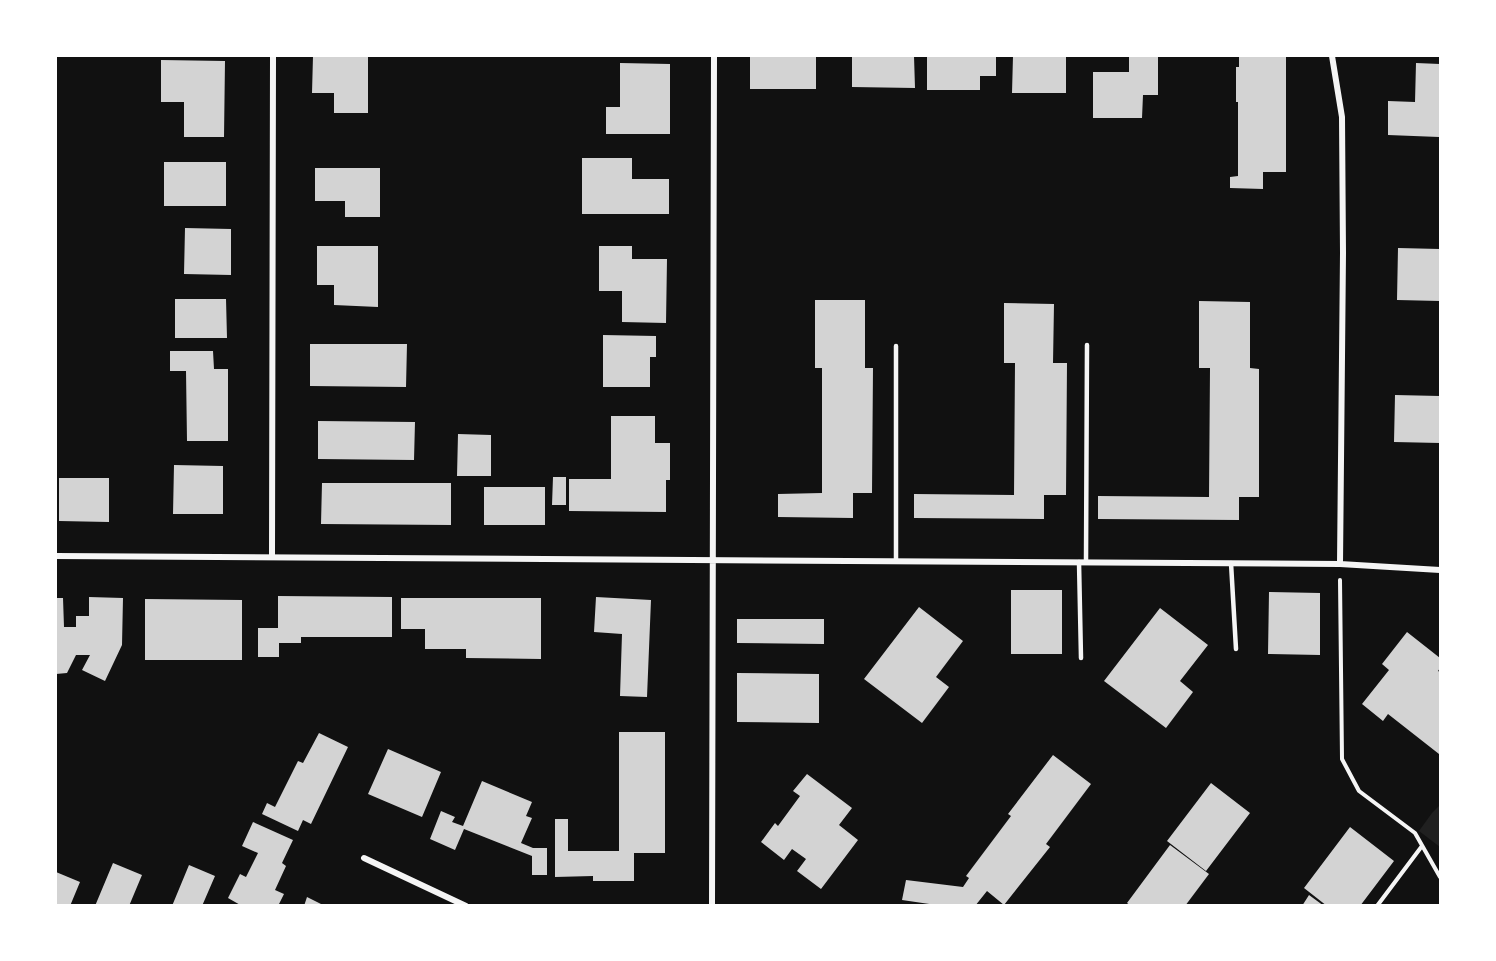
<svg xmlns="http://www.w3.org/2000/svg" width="1496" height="961" font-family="'Titillium Web',sans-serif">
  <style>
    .green { fill: #202020 }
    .building { fill: #d3d3d3 }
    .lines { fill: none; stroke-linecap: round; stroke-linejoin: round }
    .path { stroke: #f5f5f5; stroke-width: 4 }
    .service { stroke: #f5f5f5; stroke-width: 4.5 }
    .minor { stroke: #f5f5f5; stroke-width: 6 }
  </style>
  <rect width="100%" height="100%" fill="#111"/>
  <path class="green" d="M1440 805V847L1419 831 1432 813Z"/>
  <path class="building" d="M313 56H368V113H334V93H312Z
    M750 56H816V89H750Z
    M852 56H914L915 88 852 87Z
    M927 56H996V76H980V90H927Z
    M1013 56H1066V93H1012Z
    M1129 56H1158V95H1143L1142 118H1093V72H1129Z
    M1239 56H1286V172H1263V189L1230 188V177L1238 176V102H1236V67H1239Z
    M161 60 225 61 224 137H184V102H161Z
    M620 63 670 64V134H606V107H620Z
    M1416 63 1440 64 1439 137 1388 135V101L1415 102Z
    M582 158H632V179H669V214H582Z
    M164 162H226V206H164Z
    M315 168H380V217H345V201H315Z
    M185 228 231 229V275L184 274Z
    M317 246H378V307L334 305V285H317Z
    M599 246H632V259H667L666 323 622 322V291H599Z
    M1398 248 1440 249V301L1397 300Z
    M175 299H226L227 338H175Z
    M815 300H865V368H873L872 493H853V518L778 517V494L822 493V368H815Z
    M1199 301 1250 302V368L1259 369V497H1239V520L1098 519V496L1209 497 1210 368H1199Z
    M1004 303 1054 304 1053 363H1067L1066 495H1044V519L914 518V494L1014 495 1015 363H1004Z
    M603 335 656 336V357H650V387H603Z
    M310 344H407L406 387 310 386Z
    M170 351H213L214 369H228V441H187L186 371H170Z
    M1395 395 1440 396V443L1394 442Z
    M611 416H655V443H670V480H666V512L569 511V479H611Z
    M318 421 415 422 414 460 318 459Z
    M458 434 491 435V476H457Z
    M174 465 223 466V514H173Z
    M553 477H566V505H552Z
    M59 478H109V522L59 521Z
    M322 483H451V525L321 524Z
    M484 487H545V525H484Z
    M1011 590H1062V654H1011Z
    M1269 592 1320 593V655L1268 654Z
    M278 596 392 597V637H301V643H279V657H258V628H278Z
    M89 597 123 598 122 645 105 681 82 670 90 655H76L67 673 56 674V598H63L64 627H76V616H89Z
    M596 597 651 600 647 697 620 696 622 634 594 632Z
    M401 598H541V659L466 658V649H425V629H401Z
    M145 599 242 600V660H145Z
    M919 607 963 641 936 677 949 687 922 723 864 679Z
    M1160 608 1208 645 1180 681 1193 692 1166 728 1104 681Z
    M737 619H824V644L737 643Z
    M1407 632 1440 658V668L1438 671 1440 672 1439 754 1388 714 1383 721 1362 704 1389 670 1382 664Z
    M737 673 819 674V723L737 722Z
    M619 732H665V853H634V881H593V876L555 877V819H568V851H619Z
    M319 733 348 747 311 824 303 820 298 831 262 814 267 803 275 807 298 761 303 763Z
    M388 749 441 772 422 817 368 794Z
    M1053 755 1091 784 1046 844 1050 847 1004 905 987 891 975 906H943L902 900 906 880 963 887 969 878 966 876 1011 816 1008 814Z
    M807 774 852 808 839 825 858 840 821 889 797 871 806 859 792 849 784 860 761 842 775 823 778 826 800 796 793 791Z
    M482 781 532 802 526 816 532 818 521 843 533 848H547V875H532V856L464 829 455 850 430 839 441 811 455 817 452 822 463 826Z
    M1211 783 1250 813 1206 871 1167 841Z
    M253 822 293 840 282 863 286 866 275 890 284 894 278 906H242L228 898 240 874 246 877 258 853 242 846Z
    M1350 827 1394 861 1360 906H1327L1304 888Z
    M1170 845 1209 874 1185 906H1131L1127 903Z
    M113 863 142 875 129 906H95Z
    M189 865 215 876 202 906H172Z
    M56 872 80 882 70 906H56Z
    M1309 895 1324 906H1302Z
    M307 897 325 906H304Z"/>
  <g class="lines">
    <path class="path" d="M1340 580 1342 759 1359 791 1415 833 1440 877
      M1377 906 1422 846"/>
    <path class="service" d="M896 346V561
      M1079 562 1081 658
      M1086 562 1087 345
      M1231 563 1236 649"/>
    <path class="minor" d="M1332 56 1342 117 1343 253 1340 564
      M56 556 1340 564 1440 570
      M272 557 273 56
      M364 858 466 906
      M712 906 714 56"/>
  </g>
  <rect width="1496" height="961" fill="none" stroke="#ffffff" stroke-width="114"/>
</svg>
